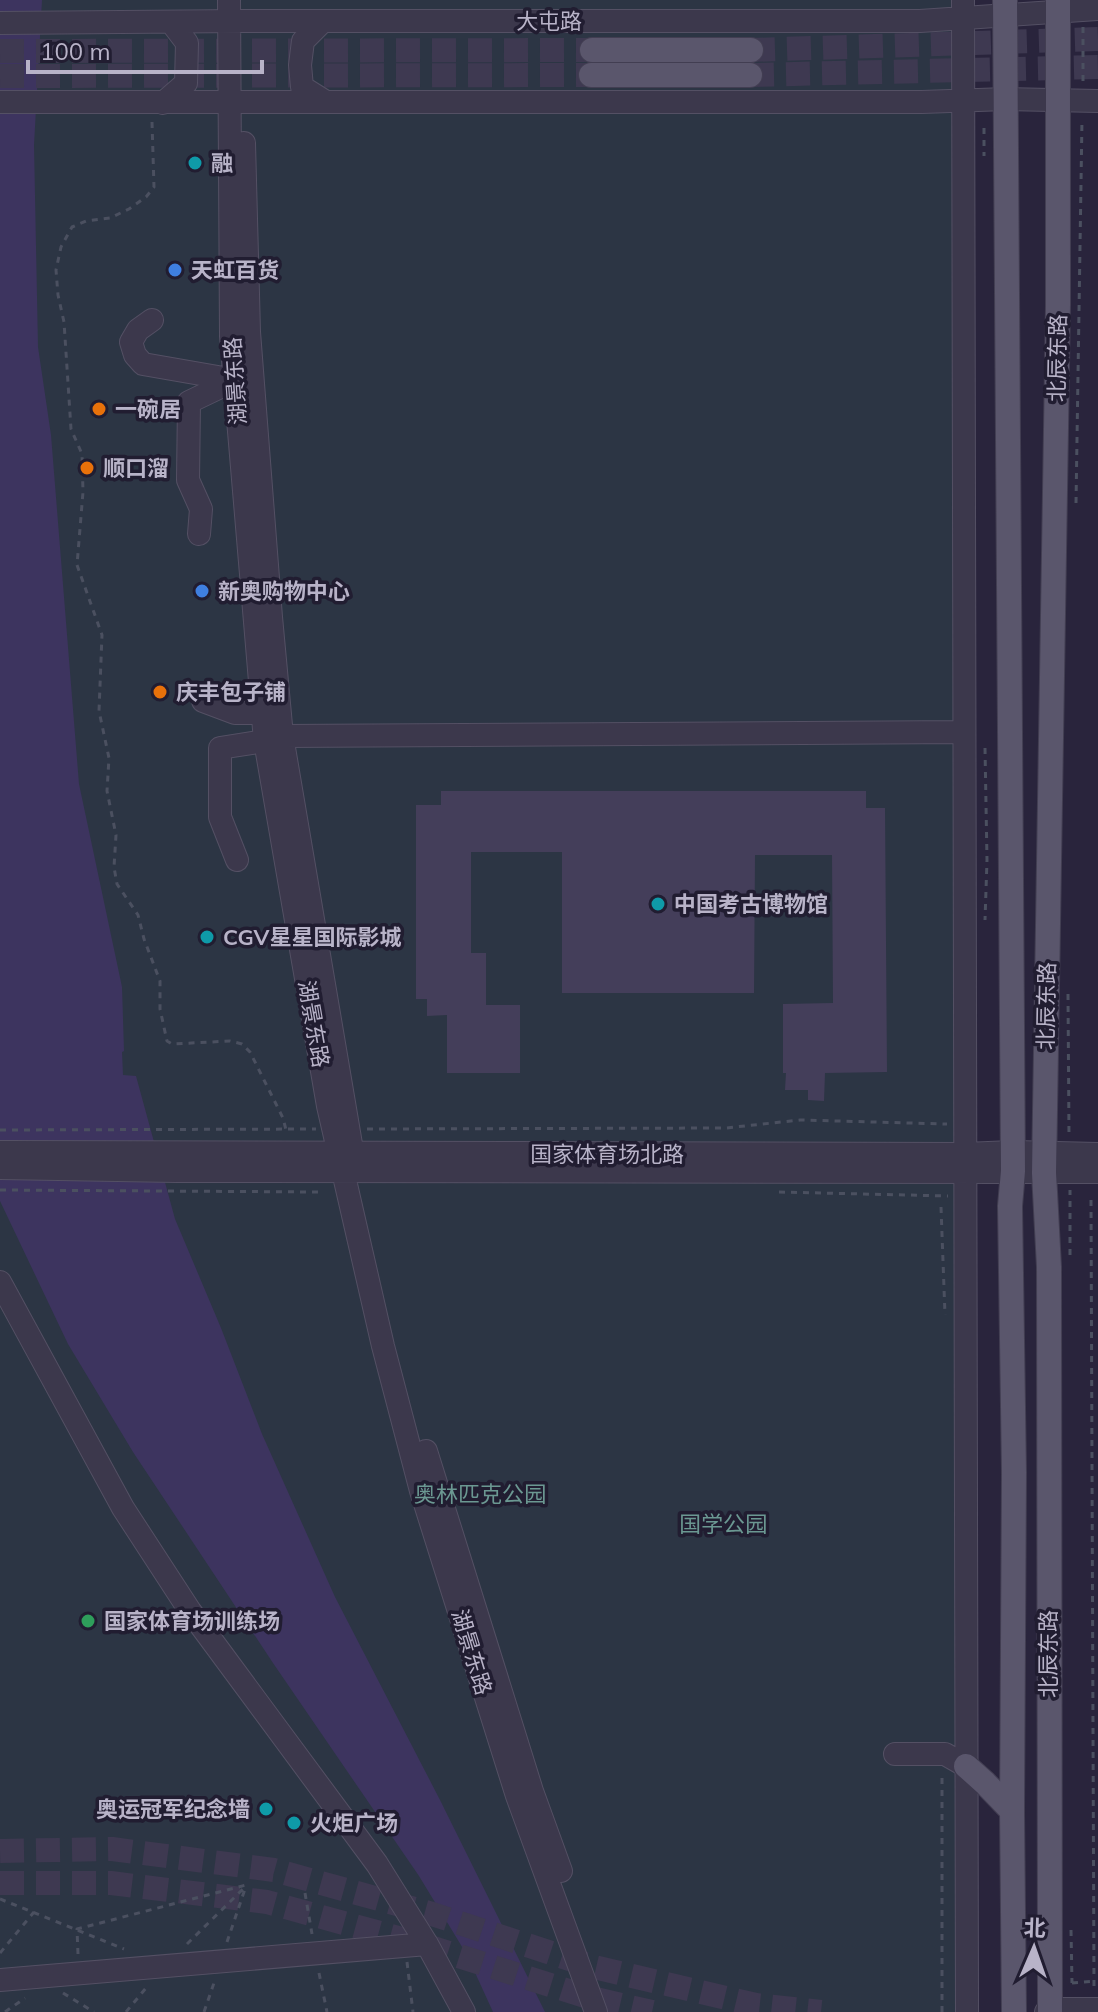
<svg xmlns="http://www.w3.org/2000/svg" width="1098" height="2012" font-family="Mulish,'Noto Sans SC',sans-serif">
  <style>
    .green { fill: #2c3544 }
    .water { fill: #3d345f }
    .building { fill: #443e5a }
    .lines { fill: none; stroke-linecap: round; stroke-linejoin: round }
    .major-tunnel { stroke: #3e3951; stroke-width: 24; stroke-dasharray: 24 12; stroke-linecap: butt }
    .minor-casing { stroke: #545064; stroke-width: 24 }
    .major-casing { stroke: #423e52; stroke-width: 26 }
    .path { stroke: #4b5060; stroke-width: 3; stroke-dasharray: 6 6; stroke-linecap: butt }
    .minor { stroke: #3c384c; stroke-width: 22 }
    .major { stroke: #5a566c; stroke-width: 24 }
    .culture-dot { fill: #0f9aa8; stroke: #211d31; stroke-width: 3 }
    .shop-dot { fill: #3f7fe0; stroke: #211d31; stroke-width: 3 }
    .food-dot { fill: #e8710a; stroke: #211d31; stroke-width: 3 }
    .leisure-dot { fill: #2e9e5b; stroke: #211d31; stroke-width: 3 }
    .labels { text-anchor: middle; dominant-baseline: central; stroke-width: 7; stroke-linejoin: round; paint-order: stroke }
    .street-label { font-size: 22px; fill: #b8b3c8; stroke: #211d31 }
    .poi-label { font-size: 22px; font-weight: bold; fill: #b8b3c8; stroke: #211d31; text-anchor: start }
    .park-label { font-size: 22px; fill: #6b9892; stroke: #211d31 }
  </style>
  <rect width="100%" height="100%" fill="#29243c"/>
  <path class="green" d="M0 0H957L962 2012H0Z"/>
  <path class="water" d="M0 0H42L34 145 38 347 51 435 79 784 122 987 124 1051 122 1052 123 1075 136 1076 175 1219 221 1328 262 1434 335 1597 440 1800 545 2012H493L467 1955 419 1876 273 1663 133 1452 68 1344 0 1201Z"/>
  <path class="building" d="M441 791H866V808H885L887 1072 825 1073 824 1101 808 1100V1090H785L786 1073H783V1004L833 1003 832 855H755L754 993H562V852H471V953H486V1005H520V1073H447V1015L427 1016V999H416V805H441Z"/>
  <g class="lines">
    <path class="major-tunnel" d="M751 50 1098 39
      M0 51 592 50
      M750 75 1098 67
      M0 76 591 75
      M0 1851 112 1849 274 1870 429 1913 594 1967 756 2005 821 2012
      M0 1883H111L267 1902 424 1945 591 1998 652 2012"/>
    <defs>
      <path id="minor" d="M229 0 231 336 265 741 328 1106 383 1346 421 1491 517 1796 596 2012
        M963 0 967 2012
        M323 21 303 41 300 65 302 87 326 102
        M0 23 242 21H920L1098 9
        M0 102H922L1006 99 1098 101
        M163 103 186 83 187 43 171 22
        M244 143 249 332 271 617 282 736 352 1150
        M152 320 138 330 131 342 135 355 143 364 235 380
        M199 534 201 509 188 480 189 402 235 380
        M203 701 235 713H263
        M282 736 964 732
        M237 860 220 817V748L265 741
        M0 1152 965 1154 1012 1152 1098 1154
        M0 1168 176 1171 1098 1172
        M0 1282 123 1508 190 1611 377 1864 427 1944 464 2012
        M426 1451 532 1791 561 1871
        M895 1754H945L966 1766
        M0 1980 427 1944
        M1046 2012 1050 2009H1098"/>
      <path id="major" d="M1005 0 1013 1171 1010 1206 1014 1473 1012 1811 1014 2012
        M592 50H751
        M591 75H750
        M966 1766 985 1783 1012 1811
        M1050 2012 1049 1267 1044 1173 1058 305V0"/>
    </defs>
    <use href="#minor" class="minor-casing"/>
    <use href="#major" class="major-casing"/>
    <path class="path" d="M1083 27V83
      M152 122 154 187 146 197 129 209 110 218 86 221 72 227 61 247 56 270 58 295 64 322 71 429 82 454 83 492 77 565 102 635 99 711 109 758 107 791 116 835 114 867 117 884 138 915 144 939 160 981V1009L167 1041 172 1044 230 1041 242 1044 250 1052 283 1118 286 1130
      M984 128V156
      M1076 503 1082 119
      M985 748 987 860 985 920
      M1068 994 1069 1135
      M367 1129 726 1128 800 1120 947 1124
      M0 1130 316 1129
      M0 1190 320 1192
      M779 1192 948 1196
      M1091 1200 1094 1992
      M941 1207 945 1315
      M1070 1255V1190
      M305 1893 312 1934
      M0 1899 124 1949
      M1071 1930 1072 1983
      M227 1942 245 1889
      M187 1944 244 1888
      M0 1953 34 1912
      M78 1954 77 1929 246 1885
      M407 1962 413 2012
      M319 1973 327 2012
      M1072 1983 1095 1981
      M63 1993 94 2012
      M5 2012 25 1998
      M126 2012 146 1988
      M204 2012 215 1980
      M942 2012V1775"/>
    <use href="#minor" class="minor"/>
    <use href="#major" class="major"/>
  </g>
  <g class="culture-dot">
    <circle cx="195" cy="163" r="8"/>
    <circle cx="658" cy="904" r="8"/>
    <circle cx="207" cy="937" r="8"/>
    <circle cx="266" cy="1809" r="8"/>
    <circle cx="294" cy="1823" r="8"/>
  </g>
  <g class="shop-dot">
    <circle cx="175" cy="270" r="8"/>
    <circle cx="202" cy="591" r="8"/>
  </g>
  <g class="food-dot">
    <circle cx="99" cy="409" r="8"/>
    <circle cx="87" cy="468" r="8"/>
    <circle cx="160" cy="692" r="8"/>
  </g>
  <circle class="leisure-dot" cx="88" cy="1621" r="8"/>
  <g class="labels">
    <g class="street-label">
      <text x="549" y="21">大屯路</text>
      <text transform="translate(1057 358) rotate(-89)">北辰东路</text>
      <text transform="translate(235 381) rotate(-94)">湖景东路</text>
      <text transform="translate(1046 1006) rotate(-89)">北辰东路</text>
      <text transform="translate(314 1024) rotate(80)">湖景东路</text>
      <text x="607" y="1154">国家体育场北路</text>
      <text transform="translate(472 1652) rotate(73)">湖景东路</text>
      <text transform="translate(1048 1654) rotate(-90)">北辰东路</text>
    </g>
    <g class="poi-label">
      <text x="211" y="163">融</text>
      <text x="191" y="270">天虹百货</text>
      <text x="115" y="409">一碗居</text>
      <text x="103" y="468">顺口溜</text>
      <text x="218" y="591">新奥购物中心</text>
      <text x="176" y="692">庆丰包子铺</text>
      <text x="674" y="904">中国考古博物馆</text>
      <text x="223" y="937">CGV星星国际影城</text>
      <text x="104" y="1621">国家体育场训练场</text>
      <text x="250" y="1809" text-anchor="end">奥运冠军纪念墙</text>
      <text x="310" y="1823">火炬广场</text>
    </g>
    <g class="park-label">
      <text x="480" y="1494">奥林匹克公园</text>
      <text x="723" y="1524">国学公园</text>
    </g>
  </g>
  <g transform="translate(1034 1948) rotate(2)" stroke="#211d31" stroke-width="6" paint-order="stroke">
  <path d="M0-6L14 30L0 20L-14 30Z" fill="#b8b3c8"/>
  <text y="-12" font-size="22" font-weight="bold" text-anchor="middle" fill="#b8b3c8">北</text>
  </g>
  <path d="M28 60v12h234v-12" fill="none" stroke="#b8b3c8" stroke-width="4"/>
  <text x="40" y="60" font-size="24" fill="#b8b3c8" stroke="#211d31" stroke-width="6" paint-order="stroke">100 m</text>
</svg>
